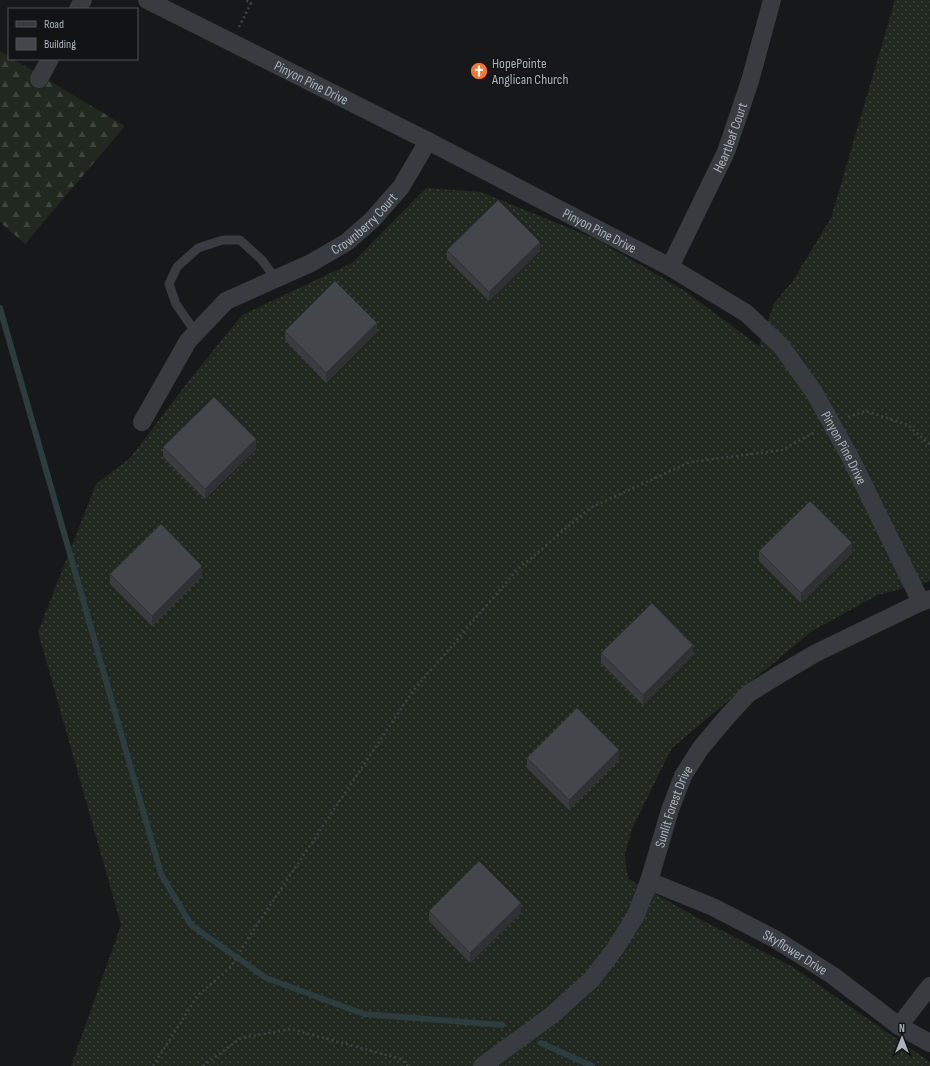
<svg xmlns="http://www.w3.org/2000/svg" width="930" height="1066" font-family="'Sofia Sans Condensed',sans-serif">
  <style>
    .grass { fill: url(#grass-dots) }
    .forest { fill: url(#forest-firs) }
    .lines { fill: none; stroke-linecap: round; stroke-linejoin: round }
    .stream { stroke: #2d3c3f; stroke-width: 6 }
    .path { stroke: #3e4346; stroke-width: 2.5; stroke-dasharray: 2 3; stroke-linecap: butt }
    .service { stroke: #383b3f; stroke-width: 9 }
    .minor { stroke: #383b3f; stroke-width: 18 }
    .wall { fill: #3a3c40 }
    .shaded-wall { fill: #2f3134 }
    .building { fill: #43464a; stroke: #2f3134 }
    .labels { text-anchor: middle; dominant-baseline: central; stroke-width: 3; stroke-linejoin: round; paint-order: stroke }
    .poi-label { font-size: 14px; fill: #a9b4ba; stroke: #121315; text-anchor: start }
    .street-label { font-size: 14px; fill: #a9b4ba; stroke: #121315 }
  </style>
  <defs>
    <pattern id="grass-dots" width="8" height="8" patternUnits="userSpaceOnUse"><rect width="8" height="8" fill="#20281f"/><path d="M2 2h.1M6 6h.1" fill="none" stroke="#3e453d" stroke-width="1.8" stroke-linecap="round"/></pattern>
    <pattern id="forest-firs" width="22" height="20" patternUnits="userSpaceOnUse"><rect width="22" height="20" fill="#20281f"/><path d="M5 1l3.5 6h-7zM16 11l3.5 6h-7z" fill="#3e453d"/></pattern>
  </defs>
  <rect width="100%" height="100%" fill="#17181a"/>
  <path class="grass" d="M895 0H930V581L878 595 812 631 672 748 632 829 625 854 626 867 629 879 698 918 793 967 930 1062V1066H71L121 925 38 632 96 484 130 458 191 378 242 315 352 263 426 188 481 192 596 239 685 291 759 346 774 303 792 282 831 218Z"/>
  <path class="forest" d="M0 51 9 56V59H13L125 126 25 244 0 222Z"/>
  <g class="lines">
    <path class="stream" d="M0 308 161 874 191 925 266 978 364 1014 502 1025
      M541 1043 592 1066"/>
    <path class="path" d="M239 27 251 3 245 0
      M848 417 866 411 908 425 930 445
      M153 1066 198 995 231 967 249 937 413 691 517 570 590 508 690 462 782 450 815 432
      M203 1066 241 1038 291 1029 401 1059 408 1066"/>
    <path class="service" d="M196 333 176 304 169 284 177 267 198 248 223 240H240L262 260 275 278"/>
    <g class="minor">
      <path id="s1" d="M147 0 428 141 670 267 746 313 781 346 814 392 850 457 921 602"/>
      <path d="M78 9 83 0"/>
      <path d="M39 79 50 59"/>
      <path id="s2" d="M670 267 726 152 750 81 772 0"/>
      <path id="s3" d="M142 422 188 341 226 301 311 263 347 242 372 220 401 187 428 141"/>
      <path id="s4" d="M649 881 713 907 775 939 832 975 899 1026 930 1043"/>
      <path d="M899 1026 930 986"/>
      <path id="s5" d="M482 1066 552 1015 592 979 617 946 636 915 649 881 670 810 683 776 700 749 725 719 748 694 780 674 816 653 921 602 930 599"/>
    </g>
  </g>
  <path class="wall" d="M447 250 540 251 489 301 447 259Z
    M285 331 377 332 326 383 285 340Z
    M163 447 256 449 205 499 163 457Z
    M759 551 852 553 801 603 759 561Z
    M110 574 202 576 152 626 110 584Z
    M601 653 693 655 643 705 601 663Z
    M527 758 619 760 569 810 527 768Z
    M429 911 521 913 470 963 429 921Z"/>
  <path class="shaded-wall" d="M540 242V251L489 301V292Z
    M377 323V332L326 383V373Z
    M256 439V449L205 499V489Z
    M852 543V553L801 603V593Z
    M202 566V576L152 626V616Z
    M693 645V655L643 705V695Z
    M619 750V760L569 810V800Z
    M521 903V913L470 963V953Z"/>
  <path class="building" d="M498 200 540 242 489 292 447 250Z
    M335 281 377 323 326 373 285 331Z
    M214 397 256 439 205 489 163 447Z
    M810 501 852 543 801 593 759 551Z
    M161 524 202 566 152 616 110 574Z
    M652 603 693 645 643 695 601 653Z
    M577 708 619 750 569 800 527 758Z
    M479 861 521 903 470 953 429 911Z"/>
  <defs>
    <symbol id="church-disc" viewBox="-11 -11 22 22"><circle r="9.5" fill="#fa762f" stroke="#121315"/><path d="M-1.2-6h2.4v3.5h3.3v2.4h-3.3V6h-2.4V-.1h-3.3v-2.4h3.3Z" fill="#fff"/></symbol>
  </defs>
  <g fill-rule="evenodd">
    <use href="#church-disc" x="469" y="61" width="20" height="20"/>
  </g>
  <g class="labels">
    <g class="poi-label">
      <text x="492" y="63">HopePointe<tspan x="492" dy="16">Anglican Church</tspan></text>
    </g>
    <g class="street-label">
      <text stroke="none"><textPath href="#s1" startOffset="184">Pinyon Pine Drive</textPath></text>
      <text stroke="none"><textPath href="#s2" startOffset="143">Heartleaf Court</textPath></text>
      <text stroke="none"><textPath href="#s3" startOffset="308">Crownberry Court</textPath></text>
      <text stroke="none"><textPath href="#s1" startOffset="508">Pinyon Pine Drive</textPath></text>
      <text stroke="none"><textPath href="#s1" startOffset="844">Pinyon Pine Drive</textPath></text>
      <text stroke="none"><textPath href="#s5" startOffset="333">Sunlit Forest Drive</textPath></text>
      <text stroke="none"><textPath href="#s4" startOffset="163">Skyflower Drive</textPath></text>
    </g>
  </g>
  <rect x="8" y="8" width="130" height="52" fill="#121315" stroke="#4e5357"/>
  <rect x="16" y="21" width="20" height="6" fill="#383b3f" stroke="#4e5357"/>
  <text x="44" y="28" font-size="12" fill="#a9b4ba">Road</text>
  <rect x="16" y="38" width="20" height="12" fill="#43464a" stroke="#4e5357"/>
  <text x="44" y="48" font-size="12" fill="#a9b4ba">Building</text>
  <g transform="translate(902 1038)" stroke="#121315" stroke-width="3" paint-order="stroke">
  <path d="M0-3L7 15L0 10L-7 15Z" fill="#a9b4ba"/>
  <text y="-6" font-size="11" font-weight="bold" text-anchor="middle" fill="#a9b4ba">N</text>
  </g>
</svg>
